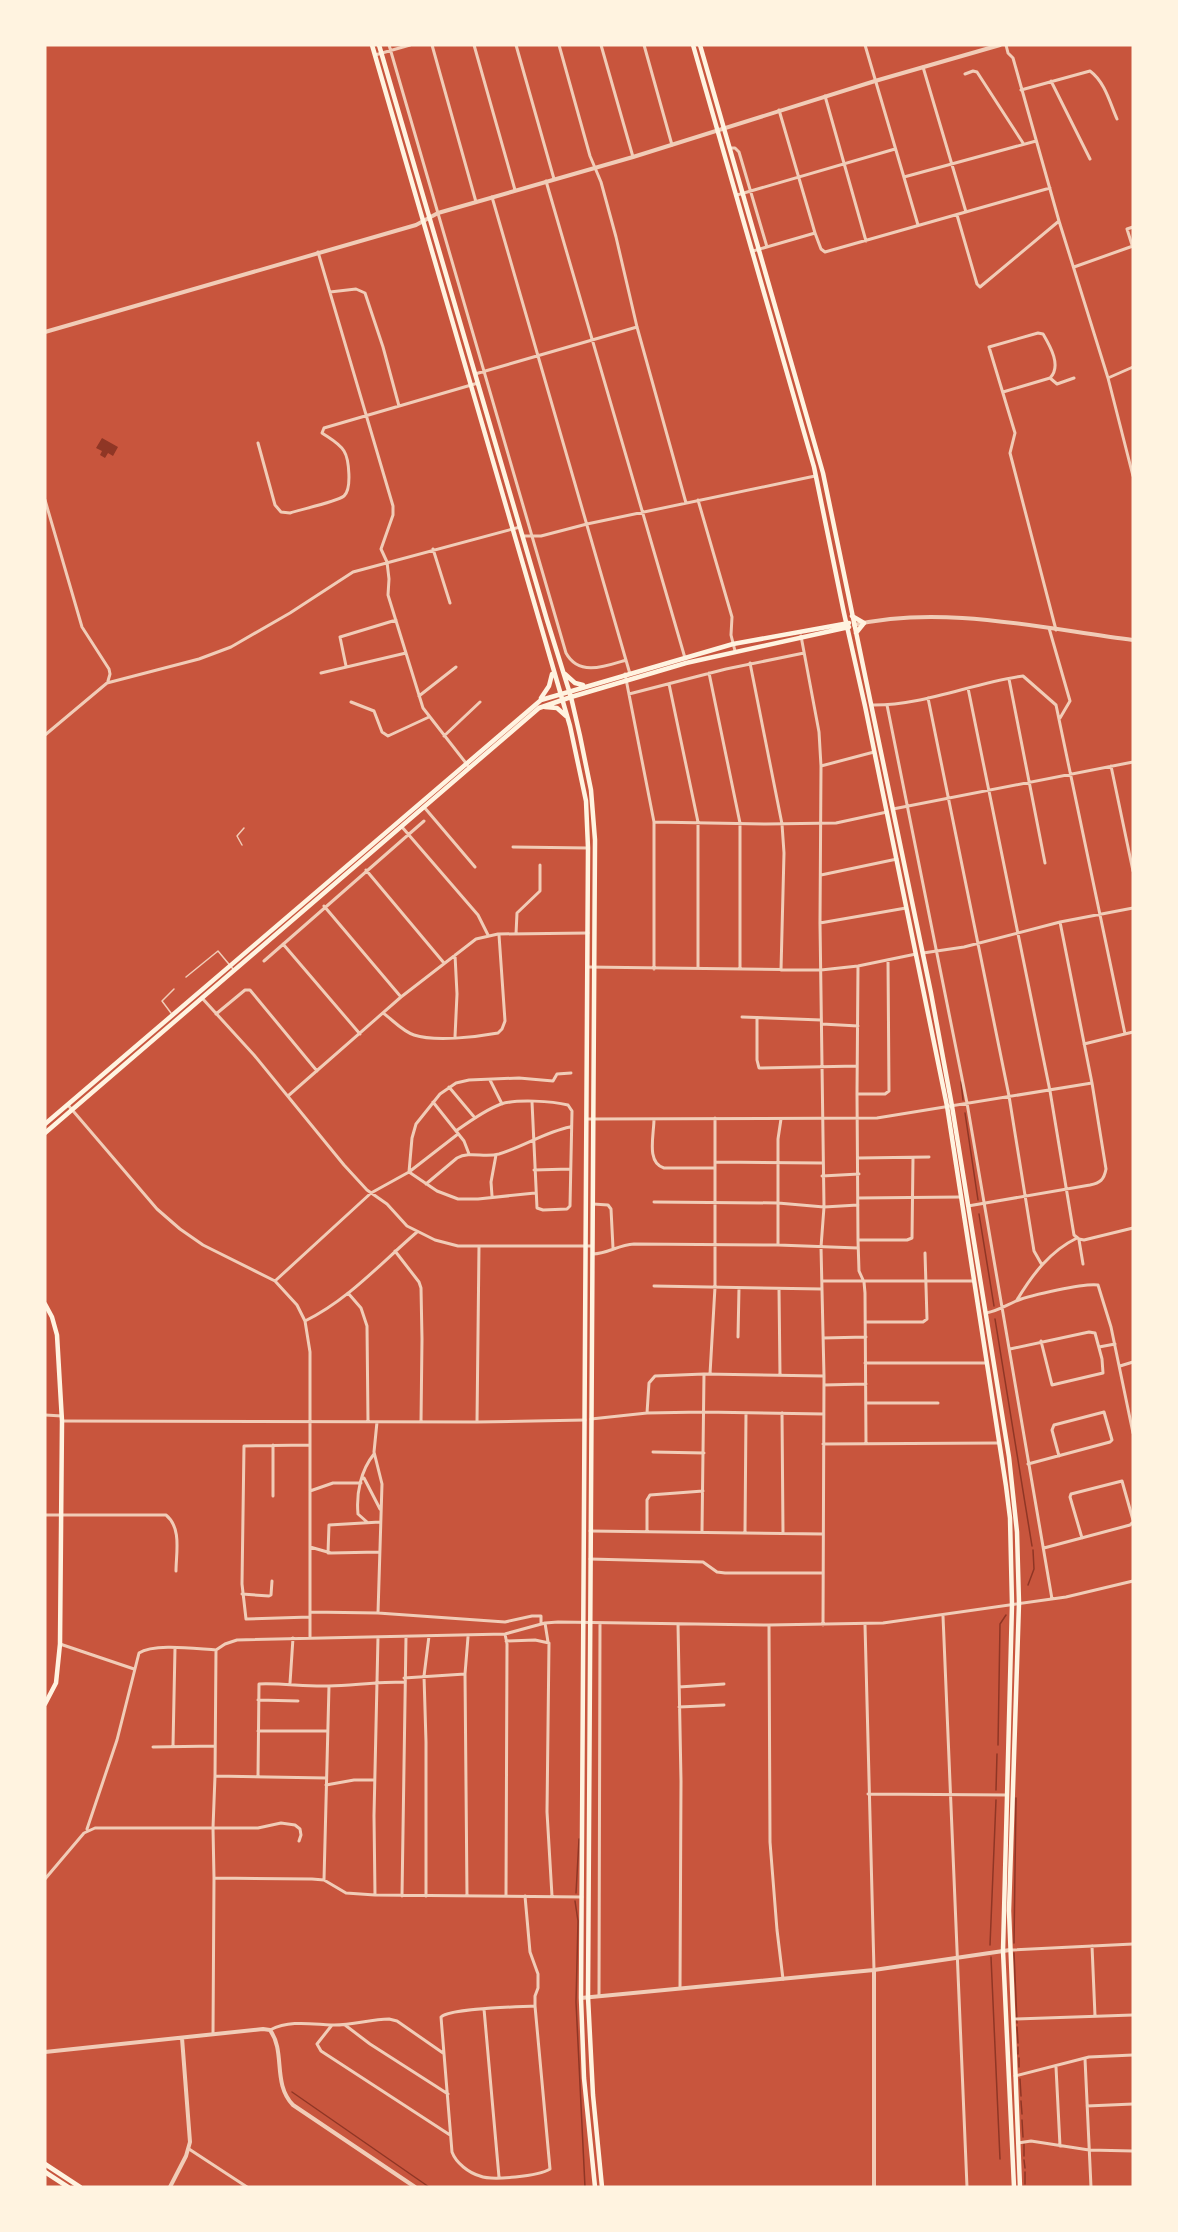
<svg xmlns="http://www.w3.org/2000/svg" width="1178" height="2232" font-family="'Archivo Narrow',sans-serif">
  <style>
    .water { fill: #8f3625 }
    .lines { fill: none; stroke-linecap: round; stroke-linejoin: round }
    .stream { stroke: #8f3625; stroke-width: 1.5 }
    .service { stroke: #f1ccb7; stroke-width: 1.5 }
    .minor { stroke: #f1ccb7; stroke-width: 3 }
    .tertiary { stroke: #f1ccb7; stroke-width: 4 }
    .secondary { stroke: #fff3e0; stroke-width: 4.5 }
  </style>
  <rect width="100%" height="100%" fill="#c8553d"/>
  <path class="water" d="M102 438 118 447 113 456 108 453 105 458 100 455 102 451 96 448Z"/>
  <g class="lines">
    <path class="stream" d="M961 1082 963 1100
      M965 1113 978 1200
      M979 1214 994 1306
      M995 1319 1032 1546
      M1028 1585 1034 1569 1033 1550
      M998 1745 1000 1624 1006 1615
      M996 1790 997 1754
      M576 1893 579 1839
      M575 1901 578 1921 576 2002 585 2187
      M1014 1943 1016 1798
      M990 1945 996 1800
      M1014 1953 1017 2023
      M991 1957 1000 2159
      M1017 2027 1018 2043
      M1018 2047V2054
      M1019 2058V2067
      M1020 2079 1021 2096
      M292 2092 429 2187
      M1021 2101 1022 2114
      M1022 2120 1023 2137
      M1024 2144V2156
      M1024 2160 1025 2168
      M1025 2172V2184"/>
    <path class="service" d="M242 845 237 836 244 828
      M186 977 218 951 233 969
      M171 1013 162 1001 174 989"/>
    <path class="minor" d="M389 45 566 653C579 677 606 666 626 660
      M432 45 476 202
      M474 45 515 190
      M516 45 554 179
      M559 45 590 156 601 182 616 237 637 327 686 503
      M601 45 633 157
      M644 45 672 145
      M865 45 918 225
      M1006 45 1008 53 1013 58 1059 221 1108 378 1133 476
      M375 55 410 45
      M923 67 966 212
      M965 74 973 71 977 72 1023 143
      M1051 81 1090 159
      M1021 90 1090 71C1105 82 1110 103 1117 119
      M825 96 866 241
      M779 110 815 233 821 249 825 252 1050 188
      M730 148H735L739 152 767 247
      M904 177 1036 141
      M546 181 685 658
      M737 195 895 149
      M492 197 630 674
      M957 215 977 284 980 287 1059 221
      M1132 245 1127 229 1133 227
      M753 251 815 233
      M318 252 393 506V515L381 549 387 562 389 579 388 595 423 708 469 767
      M1074 267 1133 246
      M330 292 356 289 365 293 383 347 399 406
      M475 374 637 327
      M1050 378 1057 384 1074 378
      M1108 378 1133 367
      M1003 392 1050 378C1062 366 1050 346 1043 334L1038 333 989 347 1015 433 1010 453 1056 630
      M258 443 275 505 281 512 290 513C302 509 336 502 344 496 352 489 349 459 344 451 339 443 329 438 322 433L324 428 478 383
      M45 500 82 627 109 669 110 674 108 681
      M698 500 732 617 731 635 735 651
      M523 536H541L587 524 815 476
      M433 549 450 603
      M1049 628 1070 701 1060 718
      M801 636 819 732 821 766 820 923 824 1207 821 1247 824 1376 823 1625
      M750 663 782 824 784 853 781 970
      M346 666 340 637 396 620
      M321 673 406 653
      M709 673 740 823V969
      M625 674 654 822V969
      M1009 679 1045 863
      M669 684 698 822V968
      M968 688 1050 1091 1074 1235 1079 1239 1084 1240 1133 1228
      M629 694 726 669 804 653
      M419 696 456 667
      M928 698 1009 1096 1034 1251 1042 1265
      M351 702 374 711 382 732 388 736 429 717
      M871 705C923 706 972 683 1023 676L1056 705 1125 1034
      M887 705 967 1103 1052 1599
      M45 735 107 683 199 659 231 647 290 613 353 572 520 527
      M444 736 480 702
      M821 766 874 752
      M1111 766 1133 871
      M424 807 475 867
      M893 809 1133 762
      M654 822 766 824 836 823 887 812
      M402 827 478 915 488 935
      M513 847 588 848
      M366 870 444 963
      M821 875 897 859
      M324 906 401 997
      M820 923 906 908
      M516 934 517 913 540 891V865
      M283 944 360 1034
      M923 953 964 947 1060 922 1133 908
      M455 955 457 994 455 1037
      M264 961 424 821
      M858 966 857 1094 858 1240 859 1271 864 1282 865 1293 866 1443
      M587 967 821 970 858 966 916 954
      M202 998 254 1055 344 1165 367 1190 387 1204 407 1226 435 1240 458 1246H592
      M383 1013C393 1020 402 1031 414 1035 435 1042 476 1037 498 1033L502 1029 505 1021 499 935
      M216 1014 245 990H250L317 1071
      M742 1017 821 1020
      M757 1018V1060L759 1068 857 1066
      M822 1024 858 1026
      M1084 1044 1133 1032
      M490 1080 502 1104
      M449 1087 475 1118
      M857 1094H885L889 1091 888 960
      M288 1096 401 997 476 939 498 934 588 933
      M433 1102 464 1141 469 1154
      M68 1105 157 1209 180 1229 203 1245 275 1281 297 1305 305 1321 310 1352V1637
      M587 1119 877 1118 1092 1083
      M654 1119C654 1135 646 1163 664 1168H715
      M456 1131C470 1121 485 1110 501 1104 517 1099 552 1101 568 1105L572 1111 570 1206 567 1209 543 1210 537 1208 532 1102
      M859 1158 929 1157
      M716 1162 822 1163
      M534 1170 570 1169
      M409 1172 412 1138 416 1124 440 1094 456 1083 469 1080 519 1078 553 1081 557 1074 571 1073
      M409 1172 437 1191 458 1199H478L535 1193
      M822 1176 859 1174
      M426 1184 457 1158C470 1151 484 1158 499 1154 523 1147 545 1132 570 1127
      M492 1196 491 1182 496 1155
      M858 1198 961 1197
      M654 1202 778 1203 824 1207 858 1205
      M593 1204 608 1205 611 1209 613 1248
      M968 1206 1090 1185C1100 1183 1104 1180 1106 1169L1092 1083 1060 922
      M858 1240H907L912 1238 913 1158
      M1079 1240 1083 1264
      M778 1245V1139L781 1119
      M395 1251 419 1282 421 1288 422 1339 421 1422
      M593 1254C607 1254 618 1245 634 1244L778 1245 858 1248
      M275 1281 371 1193 409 1172 458 1134
      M822 1281H973
      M654 1286 822 1289
      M779 1289 780 1375
      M348 1293 361 1308 367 1326 368 1422
      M1017 1300C1032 1275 1050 1251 1077 1238
      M986 1313C998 1311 1005 1306 1016 1301 1031 1295 1084 1283 1098 1285L1111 1327 1133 1433
      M305 1321C348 1300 381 1263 417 1232
      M865 1322H923L927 1319 925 1253
      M738 1337 739 1288
      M823 1338 866 1337
      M1099 1347 1115 1344
      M1010 1349 1089 1332 1095 1333 1102 1359 1103 1373 1052 1385 1041 1341
      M865 1363H987
      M1120 1366 1133 1362
      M710 1374 715 1287V1118
      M824 1385 866 1384
      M866 1403H938
      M647 1413 649 1383 655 1376 704 1374 823 1376
      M782 1413 783 1532
      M45 1415 62 1416
      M591 1419 647 1413 703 1412 824 1414
      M62 1421 477 1422 585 1420
      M377 1422 374 1452 382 1484 378 1613 505 1622 532 1616H541V1624
      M477 1422 479 1246
      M823 1444 998 1443
      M653 1452 704 1453
      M1028 1464 1110 1442 1112 1440 1104 1412 1054 1425 1052 1430 1059 1456
      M364 1478 380 1509
      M310 1491 333 1483H361
      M273 1496V1445
      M45 1515H166C182 1528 176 1553 176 1571
      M367 1522 358 1514C356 1493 361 1470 374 1454
      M590 1531 823 1534
      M647 1531V1500L650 1495 703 1491
      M702 1531 704 1374
      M745 1532 746 1413
      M1082 1538 1070 1497 1071 1494 1122 1481 1133 1520
      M310 1547 331 1553 379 1552
      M1044 1548 1130 1525 1133 1522
      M328 1553 329 1525 380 1522
      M590 1559 703 1562 717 1572 725 1573H822
      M242 1594 269 1596 271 1595 272 1581
      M310 1612 378 1613
      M943 1616 967 2187
      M310 1617 246 1619 242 1584 244 1446 310 1445
      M545 1623 548 1642
      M678 1624 681 1781 680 1988
      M769 1625 770 1842 777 1930 783 1979
      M865 1625 874 1970
      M505 1634 507 1644 506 1895
      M506 1641 535 1640 549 1643 547 1812 552 1896
      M60 1644 134 1669
      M404 1678 465 1674
      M290 1683 293 1638
      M679 1687 724 1684
      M258 1700 298 1701
      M679 1707 724 1705
      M258 1731H327
      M173 1746 175 1648
      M153 1747 215 1746
      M215 1776 326 1778
      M258 1777 259 1684C283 1683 306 1687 329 1686 354 1685 379 1682 404 1682
      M326 1785 354 1780H374
      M868 1794 1007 1795
      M87 1829 117 1740 139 1653C154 1643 197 1649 216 1650
      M214 1878 312 1879 324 1880 346 1893 375 1895 582 1897
      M45 1879 84 1833 95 1828H258L281 1823 295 1825 300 1829 301 1835 299 1841
      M324 1880 329 1686
      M375 1895 374 1816 378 1637
      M402 1896 406 1637
      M426 1896V1742L424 1676 429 1636
      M467 1896 465 1674 468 1637
      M525 1896 530 1952 538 1974V1988L535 1996V2006L550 2169C539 2176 492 2181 480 2176 469 2173 456 2163 452 2152L441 2017C451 2008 518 2007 535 2006
      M1092 1946 1095 2016
      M1012 1950 1133 1944
      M599 1996 600 1623
      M484 2009 499 2177
      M1014 2019 1133 2015
      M332 2025 317 2044 321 2051 450 2135
      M345 2025 370 2044 448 2094
      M270 2030C290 2020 310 2024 331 2025 351 2026 370 2019 389 2019L397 2021 443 2053
      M213 2034 214 1878 213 1828 215 1776 216 1650 225 1644 237 1640 505 1634 545 1623 558 1622 769 1625 883 1623 1066 1597 1133 1581
      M1085 2059 1091 2187
      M1056 2067 1060 2146
      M1015 2076 1089 2057 1133 2055
      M1087 2106 1133 2104
      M1018 2143 1031 2141 1089 2150 1133 2151
      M189 2149 247 2187"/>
    <path class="tertiary" d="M45 332 416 225 438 213 633 157 875 81 1000 45
      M854 625C942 604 1044 629 1133 640
      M581 1998 874 1970 1010 1950
      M45 2052 263 2029 270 2030C286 2052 272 2083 293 2105L415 2187
      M170 2187 186 2156 190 2142 182 2038
      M874 2187V1970"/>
    <path class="secondary" d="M372 45 570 726 586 801 588 848 581 1998 584 2078 595 2187
      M379 45 547 620 571 697 580 736 591 790 595 840 588 1997 593 2095 602 2187
      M693 45 814 467 844 613 865 706 947 1106 1006 1486 1010 1518 1012 1604 1003 1951 1014 2187
      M700 45 823 473 931 993 952 1106 1009 1457 1017 1532 1019 1603 1009 1911 1020 2187
      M852 616 864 623 856 633
      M565 674 575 683 583 685
      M541 698 549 686 552 674
      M545 707 557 708 566 716
      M45 1124 541 700 733 644 849 623
      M45 1133 539 708 571 697 686 663 849 627
      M45 1304 52 1317 57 1335 62 1421 60 1644 56 1683 45 1704
      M45 2164 80 2187
      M45 2172 68 2187"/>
  </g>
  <rect width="1178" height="2232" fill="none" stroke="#fff3e0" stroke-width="93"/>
</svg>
